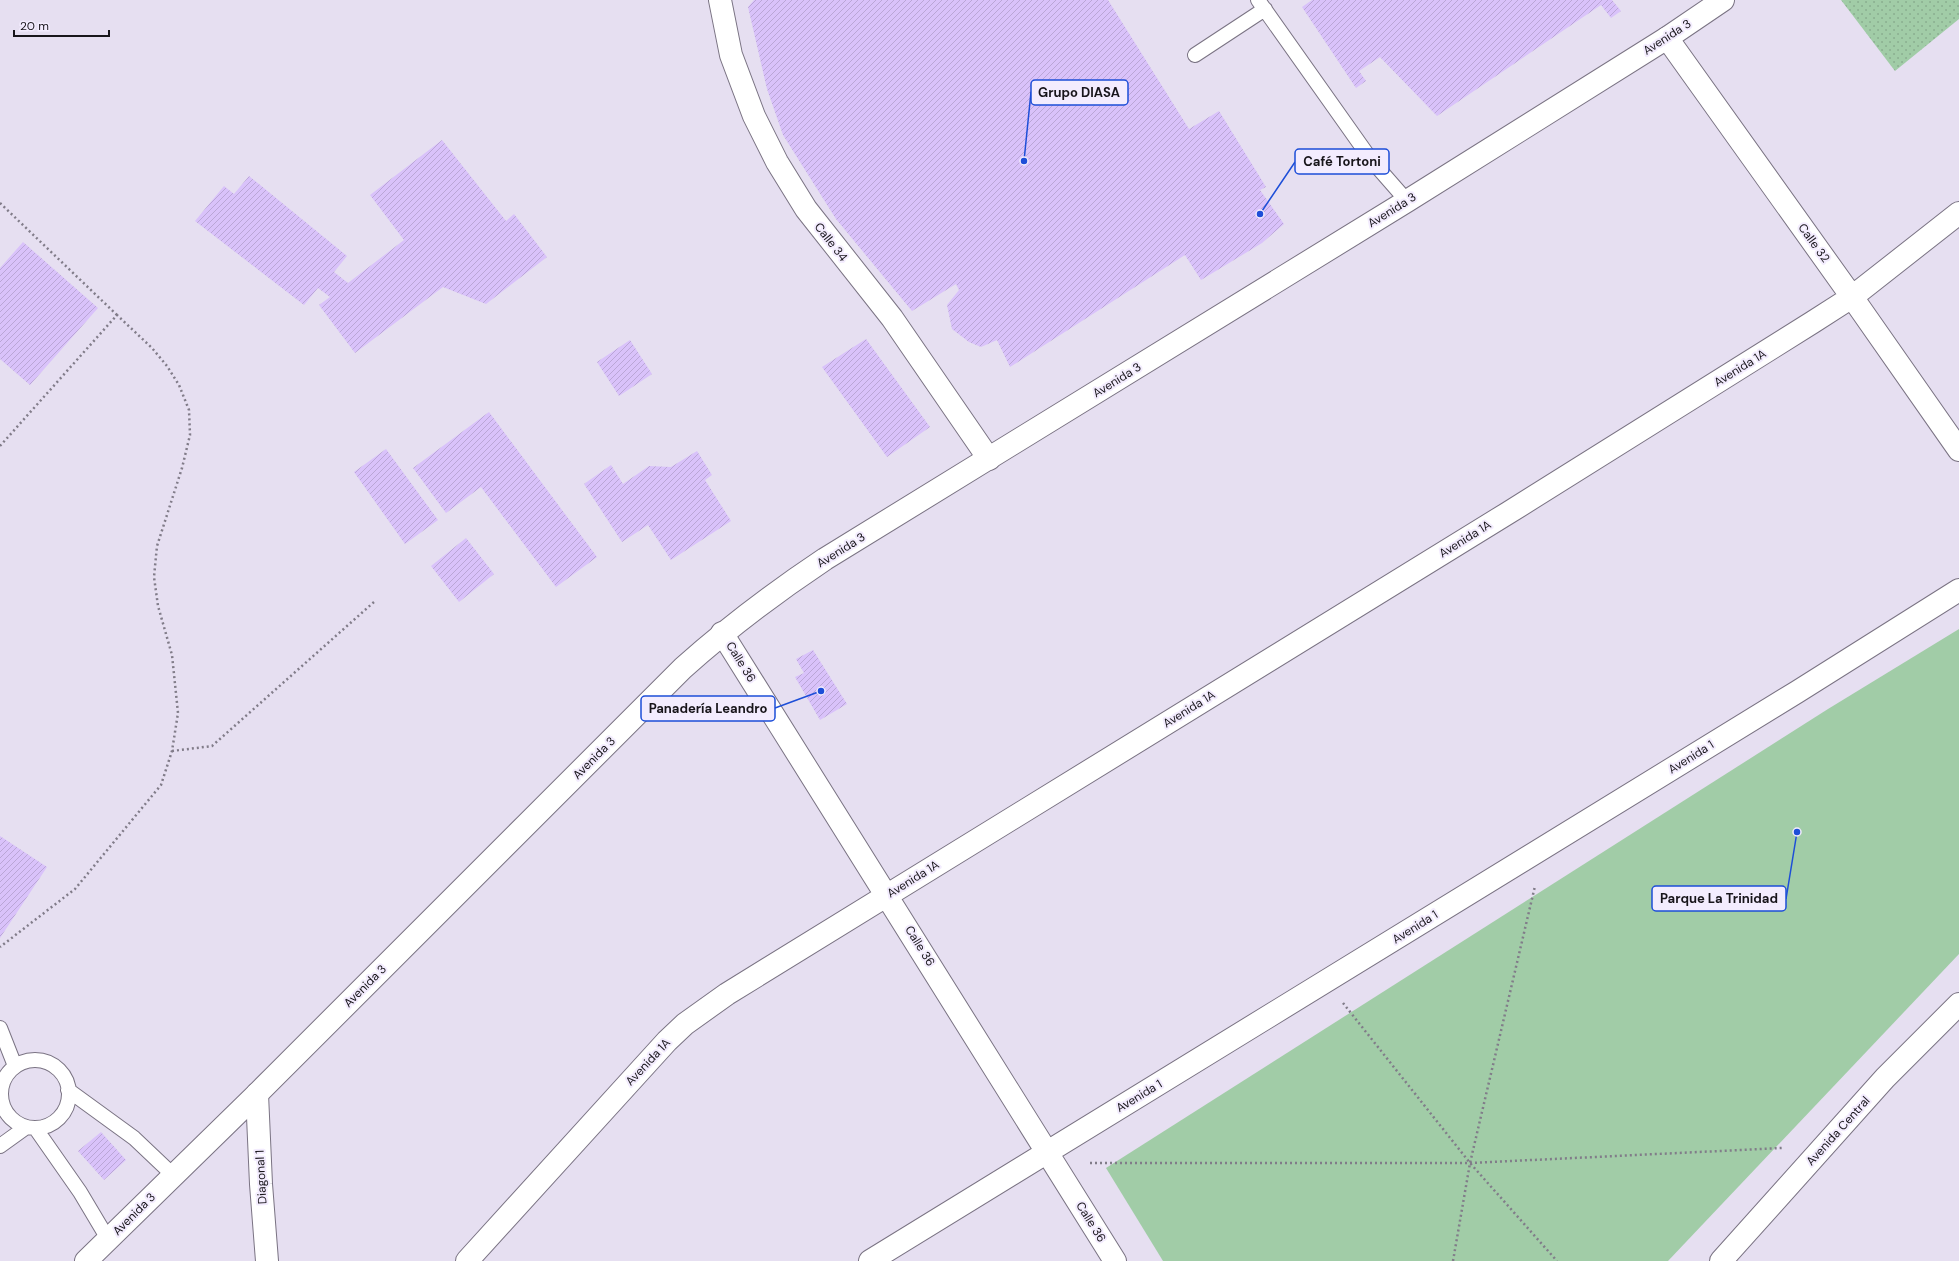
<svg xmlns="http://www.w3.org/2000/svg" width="1959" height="1261" font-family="'DM Sans',sans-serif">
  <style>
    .grass { fill: url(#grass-dots) }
    .green { fill: #a1cca7 }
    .building { fill: url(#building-hatch) }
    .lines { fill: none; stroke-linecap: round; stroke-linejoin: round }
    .service-casing { stroke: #7a7383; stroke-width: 16 }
    .minor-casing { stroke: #7a7383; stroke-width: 24 }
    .tertiary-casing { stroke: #7a7383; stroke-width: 24 }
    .primary-casing { stroke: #7a7383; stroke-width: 24 }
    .path { stroke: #817c89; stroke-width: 2.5; stroke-dasharray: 2 3; stroke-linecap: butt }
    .service { stroke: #fff; stroke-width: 14 }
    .minor { stroke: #fff; stroke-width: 22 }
    .tertiary { stroke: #fff; stroke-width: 22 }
    .primary { stroke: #fff; stroke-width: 22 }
    .labels { text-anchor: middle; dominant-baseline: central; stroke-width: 4; stroke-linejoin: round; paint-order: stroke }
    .street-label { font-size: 12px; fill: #18151b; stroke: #f3ecfe }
    .leader { fill: none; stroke: #1d4ed8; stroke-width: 1.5 }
    .callout-dot { fill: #1d4ed8; stroke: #f3ecfe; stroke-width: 1.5 }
    .callout { fill: #f3ecfe; stroke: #1d4ed8; stroke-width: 1.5 }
    .callout-label { font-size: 13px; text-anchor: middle; font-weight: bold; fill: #18151b }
  </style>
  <defs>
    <pattern id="grass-dots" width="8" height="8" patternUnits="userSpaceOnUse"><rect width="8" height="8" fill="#a1cca7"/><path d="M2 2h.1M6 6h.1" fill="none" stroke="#8aae8f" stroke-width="1.8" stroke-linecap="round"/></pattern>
    <pattern id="building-hatch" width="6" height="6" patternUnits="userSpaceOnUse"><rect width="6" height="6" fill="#d9c2fa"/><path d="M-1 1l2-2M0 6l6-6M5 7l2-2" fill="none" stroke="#baa6d6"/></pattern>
  </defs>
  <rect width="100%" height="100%" fill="#e6dff1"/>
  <path class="grass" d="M1841 0H1959V19L1895 71Z"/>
  <path class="green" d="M1959 629V954L1668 1261H1163L1106 1168 1828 709Z"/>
  <path class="building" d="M754 0H1108L1189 129 1219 111 1266 187 1260 190 1284 224 1262 243 1201 280 1185 255 1010 367 997 340 981 347 969 342 952 329 947 305 959 290 956 284 912 311 836 219 783 135 767 89 748 7Z
    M1312 0H1612L1621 11 1611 18 1601 5 1437 116 1380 57 1359 71 1366 81 1356 88 1302 7Z
    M442 140 506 221 514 214 547 257 486 304 443 287 355 353 319 305 330 297 318 288 304 305 195 221 224 186 234 194 249 176 347 256 334 272 348 283 404 240 370 195Z
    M23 242 98 308 30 385 0 359V268Z
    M866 339 930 427 887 457 822 367Z
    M630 340 652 374 619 396 597 362Z
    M489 412 597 557 556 587 481 487 446 513 413 468Z
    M386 449 438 520 405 544 354 472Z
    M697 451 712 475 705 480 731 521 671 560 648 525 622 542 584 484 611 465 623 484 649 466 671 467Z
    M466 538 494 574 459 602 431 566Z
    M813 650 847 704 820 720 795 677 804 673 796 659Z
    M0 836 47 867 0 938Z
    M101 1132 126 1160 104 1180 78 1151Z"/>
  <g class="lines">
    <defs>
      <path id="service" d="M1258 0 1372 161 1407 201
        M1195 55 1265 9
        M0 1028 15 1066
        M1 1094a34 34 0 1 1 68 0a34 34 0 1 1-68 0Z
        M68 1090 134 1138 173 1175
        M36 1129 80 1192 108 1239
        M0 1146 25 1128"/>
      <path id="minor" d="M1667 38 1852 297 1959 450
        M722 633 1115 1261
        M257 1094 261 1184 267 1261
        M467 1261 667 1041 685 1024 727 994 1508 513 1813 322 1852 297 1959 213
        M870 1261 1797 692 1959 590
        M1721 1261 1885 1078 1959 1004"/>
      <path id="tertiary" d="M720 0 731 55 754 116 777 162 806 209 892 318 989 459"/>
      <path id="primary" d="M86 1261 257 1094 683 668C729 627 774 593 825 559L1407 201 1667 38 1723 0"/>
    </defs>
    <use href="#service" class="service-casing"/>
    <use href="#minor" class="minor-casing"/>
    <use href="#tertiary" class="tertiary-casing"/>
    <use href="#primary" class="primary-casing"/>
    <path class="path" d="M0 203 117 315
      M0 446 117 315 152 348 167 366 179 385 189 410 190 435 182 468 157 546 154 577 158 606 172 655 178 713 172 751 161 785 75 889 0 947
      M172 751 212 746 374 602
      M1343 1003 1470 1163 1557 1261
      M1090 1163H1470L1782 1148
      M1453 1261 1470 1163 1535 886"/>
    <use href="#service" class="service"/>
    <use href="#minor" class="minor"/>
    <use href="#tertiary" class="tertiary"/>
    <use href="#primary" class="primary"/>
  </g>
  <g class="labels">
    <g class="street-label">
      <text transform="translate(1667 37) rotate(-33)">Avenida 3</text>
      <text transform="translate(1392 210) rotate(-32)">Avenida 3</text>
      <text transform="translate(831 242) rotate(52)">Calle 34</text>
      <text transform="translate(1814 243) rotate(54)">Calle 32</text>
      <text transform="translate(1740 368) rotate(-32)">Avenida 1A</text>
      <text transform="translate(1117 380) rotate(-32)">Avenida 3</text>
      <text transform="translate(1465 539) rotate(-32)">Avenida 1A</text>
      <text transform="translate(841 550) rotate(-32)">Avenida 3</text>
      <text transform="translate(741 662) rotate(58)">Calle 36</text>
      <text transform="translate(1189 709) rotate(-32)">Avenida 1A</text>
      <text transform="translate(1691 757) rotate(-32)">Avenida 1</text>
      <text transform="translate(594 758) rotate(-45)">Avenida 3</text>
      <text transform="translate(913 879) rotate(-32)">Avenida 1A</text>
      <text transform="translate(1415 927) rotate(-32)">Avenida 1</text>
      <text transform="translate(920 946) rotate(58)">Calle 36</text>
      <text transform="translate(365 986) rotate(-45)">Avenida 3</text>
      <text transform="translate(648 1062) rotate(-47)">Avenida 1A</text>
      <text transform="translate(1139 1096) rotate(-31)">Avenida 1</text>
      <text transform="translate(1838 1131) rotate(-48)">Avenida Central</text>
      <text transform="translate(261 1177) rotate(-93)">Diagonal 1</text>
      <text transform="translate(134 1214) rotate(-45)">Avenida 3</text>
      <text transform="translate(1091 1222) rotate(58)">Calle 36</text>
    </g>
  </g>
  <path class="leader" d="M1024 161L1031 92M1260 214L1295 162M821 691L775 708M1797 832L1786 899"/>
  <g class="callout-dot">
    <circle cx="1024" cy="161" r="4"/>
    <circle cx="1260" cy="214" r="4"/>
    <circle cx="821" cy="691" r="4"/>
    <circle cx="1797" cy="832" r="4"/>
  </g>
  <g class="callout">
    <rect x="1031" y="80" width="97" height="25" rx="4"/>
    <rect x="1295" y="149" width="94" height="25" rx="4"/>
    <rect x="641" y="696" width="134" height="25" rx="4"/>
    <rect x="1652" y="886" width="134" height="25" rx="4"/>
  </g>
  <g class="callout-label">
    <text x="1079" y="97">Grupo DIASA</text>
    <text x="1342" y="166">Café Tortoni</text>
    <text x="708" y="713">Panadería Leandro</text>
    <text x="1719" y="903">Parque La Trinidad</text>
  </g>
  <path d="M14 30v6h95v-6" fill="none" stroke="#18151b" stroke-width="2"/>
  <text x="20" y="30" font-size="12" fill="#18151b" stroke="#f3ecfe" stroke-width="3" paint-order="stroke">20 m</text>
</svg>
